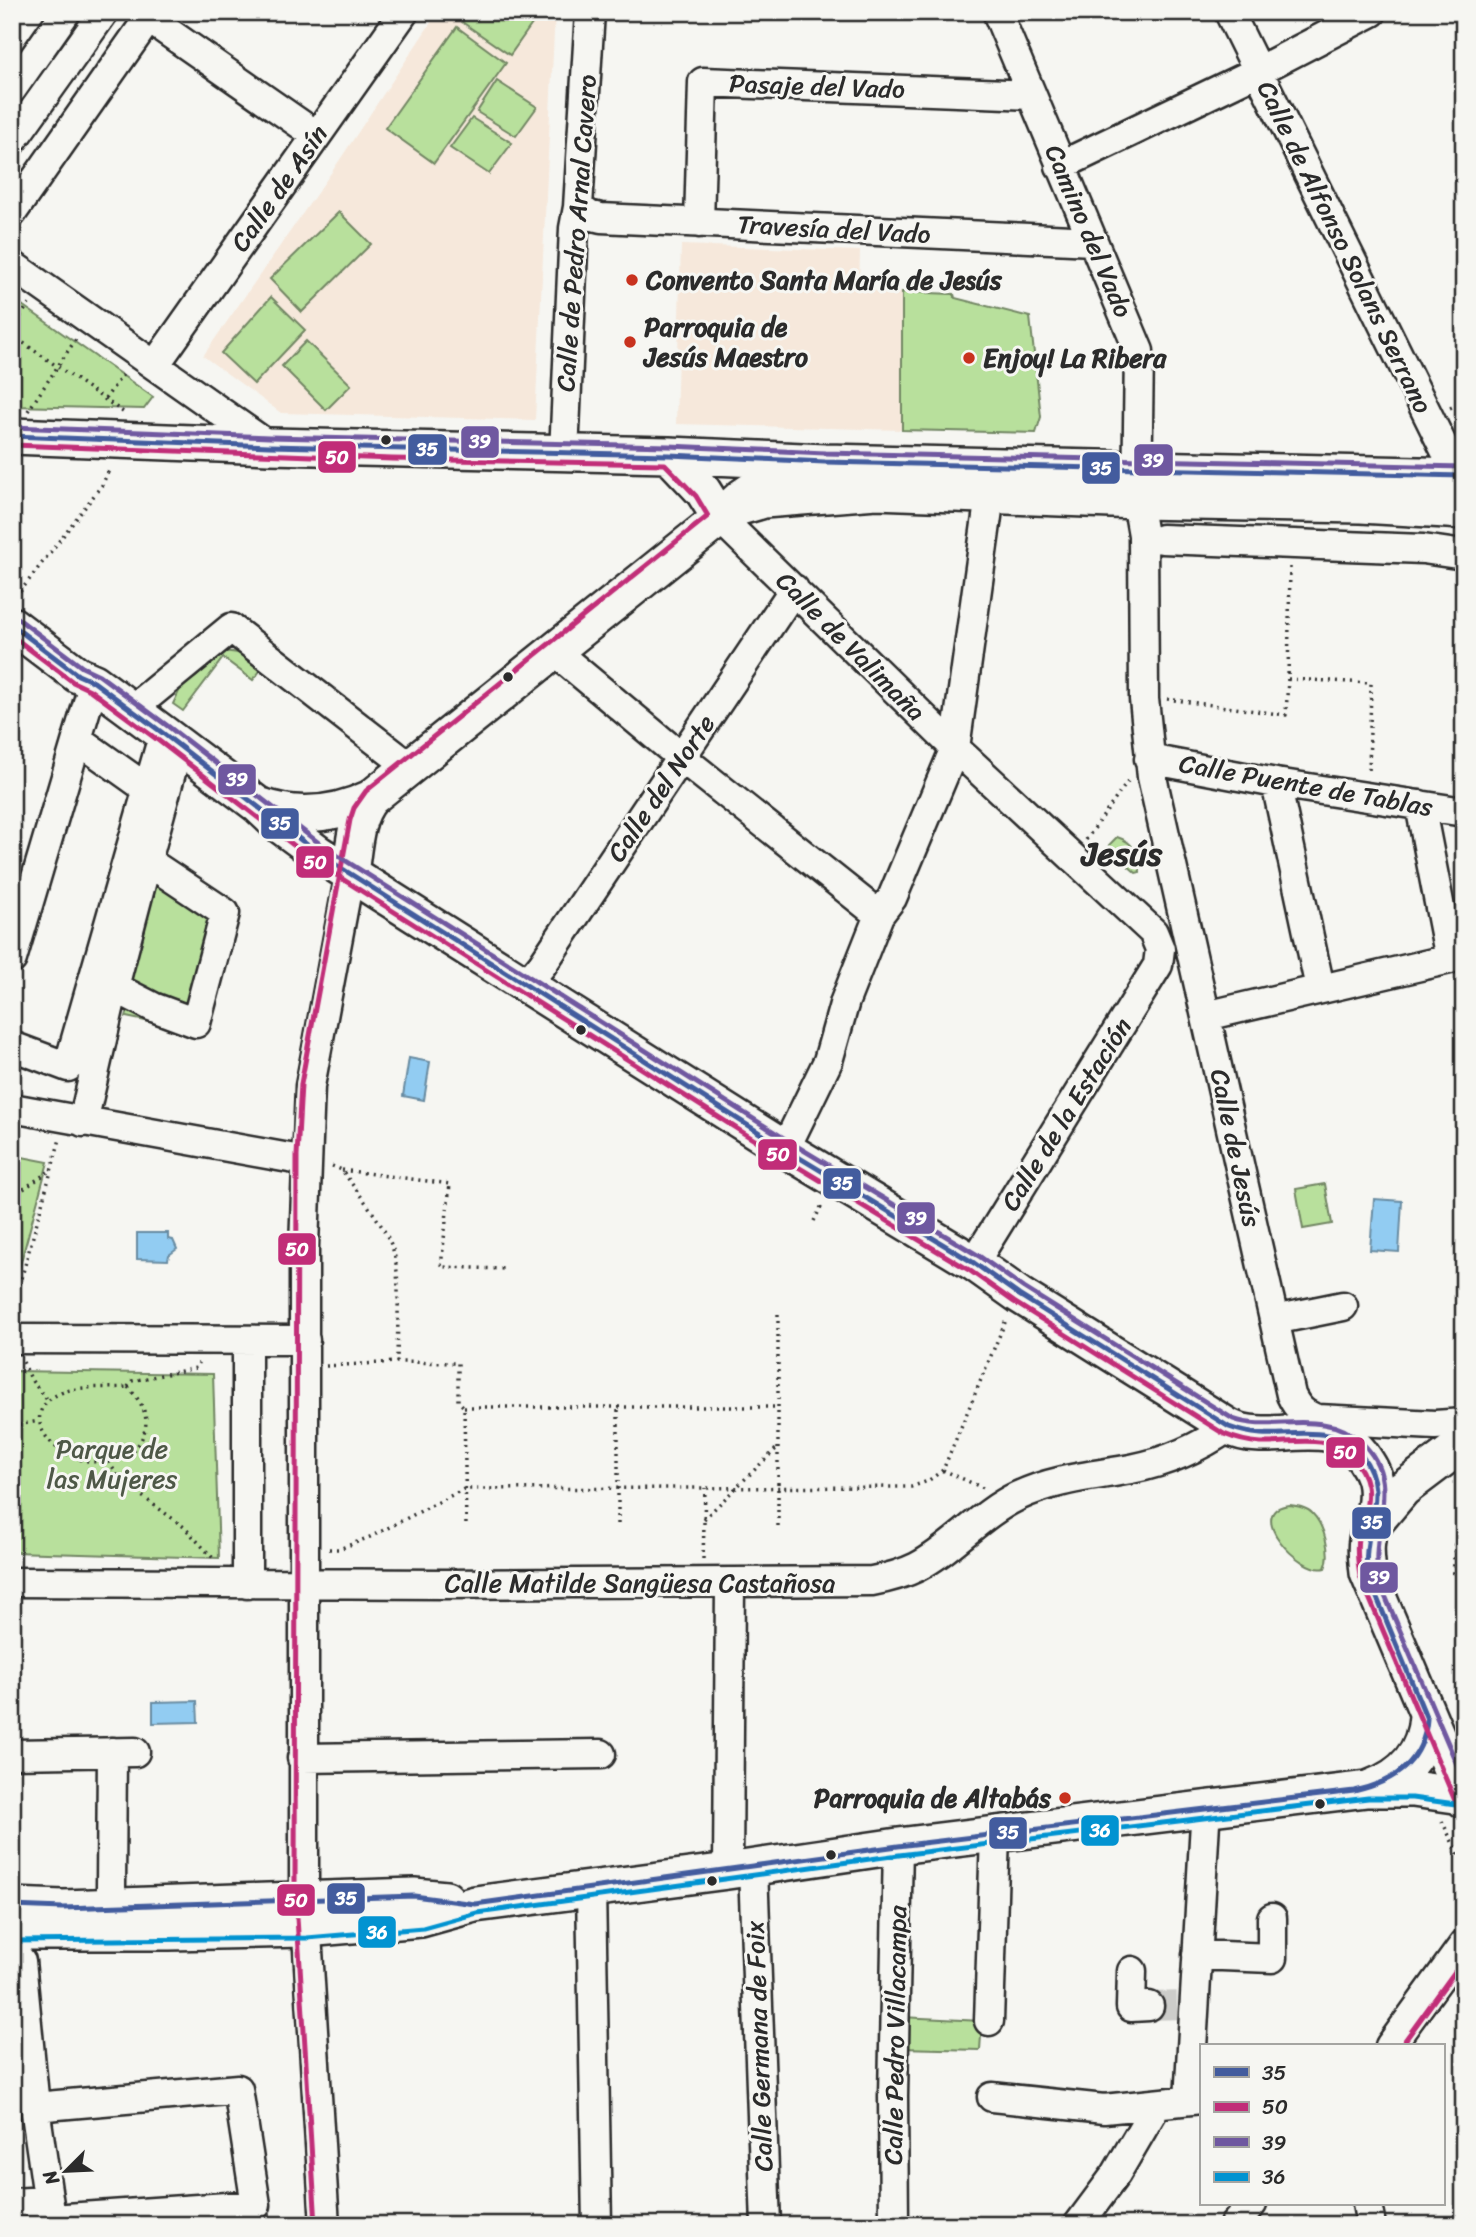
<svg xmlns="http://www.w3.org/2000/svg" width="1476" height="2237" font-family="Sriracha,sans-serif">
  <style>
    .built { fill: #f6e8db }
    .green { fill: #b8e09c; stroke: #728664; stroke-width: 2 }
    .water { fill: #92ccf2; stroke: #698ca2; stroke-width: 2 }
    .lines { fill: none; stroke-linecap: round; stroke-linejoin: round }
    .minor-tunnel { stroke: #cdcdca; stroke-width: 28; stroke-dasharray: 28 14; stroke-linecap: butt }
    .minor-casing { stroke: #2b2b2b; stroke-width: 33 }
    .major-casing { stroke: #2b2b2b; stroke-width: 40 }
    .path { stroke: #2b2b2b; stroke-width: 3.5; stroke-dasharray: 2 5; stroke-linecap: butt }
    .minor { stroke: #f6f6f2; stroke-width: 28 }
    .major { stroke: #f6f6f2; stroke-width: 35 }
    .bus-1-casing { stroke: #f6f6f2; stroke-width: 10 }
    .bus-2-casing { stroke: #f6f6f2; stroke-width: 10 }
    .bus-3-casing { stroke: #f6f6f2; stroke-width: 10 }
    .bus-4-casing { stroke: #f6f6f2; stroke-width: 10 }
    .bus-1 { stroke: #435c9e; stroke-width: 5 }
    .bus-2 { stroke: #c12d78; stroke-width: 5 }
    .bus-3 { stroke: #6f58a0; stroke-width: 5 }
    .bus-4 { stroke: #0293d1; stroke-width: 5 }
    .poi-dot { fill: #c8321e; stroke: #f6f6f2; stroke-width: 2.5 }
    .bus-dot { fill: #2b2b2b; stroke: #f6f6f2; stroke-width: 2.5 }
    .labels { text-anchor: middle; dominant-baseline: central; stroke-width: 6; stroke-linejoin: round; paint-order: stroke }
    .street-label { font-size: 26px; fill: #2b2b2b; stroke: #f6f6f2 }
    .poi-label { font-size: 26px; font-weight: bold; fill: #2b2b2b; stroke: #f6f6f2; text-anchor: start }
    .park-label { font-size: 26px; fill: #4e5847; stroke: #f6f6f2 }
    .district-label { font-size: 33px; font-weight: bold; fill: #2b2b2b; stroke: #f6f6f2 }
    .line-badge { stroke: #f6f6f2; stroke-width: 2.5 }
    .badge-label { font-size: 19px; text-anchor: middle; font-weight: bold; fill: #fff }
  </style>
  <rect width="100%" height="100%" fill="#f6f6f2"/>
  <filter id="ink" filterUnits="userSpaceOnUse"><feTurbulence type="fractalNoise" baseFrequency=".0143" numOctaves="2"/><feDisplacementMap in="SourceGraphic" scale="14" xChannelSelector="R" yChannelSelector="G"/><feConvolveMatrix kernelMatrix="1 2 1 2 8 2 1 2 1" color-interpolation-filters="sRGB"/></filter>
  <g filter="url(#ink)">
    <path class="built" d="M438 12H555L535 420 281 413 203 356 331 173Z
      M681 245 860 251 859 290 902 292V430L676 424Z"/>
    <path class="green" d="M468 12H515L532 24 510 55 462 22Z
      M457 27 506 63 434 163 385 128Z
      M497 81 537 107 516 136 477 112Z
      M472 118 512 143 489 174 450 148Z
      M339 212 371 244 302 312 270 279Z
      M902 292 954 294 955 298 1030 317 1041 417 1036 433 902 430Z
      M271 297 305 330 254 384 221 353Z
      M12 298 153 397 144 409 12 406Z
      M306 341 351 385 326 410 282 366Z
      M224 652C239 650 251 658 263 667L253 680 223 658 183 711 173 704 181 687 197 676 206 663Z
      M1117 837C1134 842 1140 856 1140 872L1136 873 1110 850 1109 845Z
      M153 875 222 916 190 1030 126 1017 133 993 117 985Z
      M12 1155 48 1162 12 1295Z
      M1325 1184 1332 1224 1303 1229 1296 1189Z
      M12 1371 213 1374 219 1558 12 1552Z
      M1290 1505C1297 1506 1307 1507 1312 1513 1324 1525 1332 1553 1325 1568 1300 1575 1241 1510 1290 1505Z
      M901 2017 982 2021 980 2050 900 2048Z"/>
    <path class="water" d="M409 1058 430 1062 424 1100 403 1096Z
      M1374 1199 1402 1201 1399 1252 1370 1250Z
      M137 1233H168V1239L173 1240 177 1249 169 1255 168 1260 137 1259Z
      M197 1701 198 1722 153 1723V1702Z"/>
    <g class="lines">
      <path class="minor-tunnel" d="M1149 2006 1188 2005"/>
      <defs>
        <path id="minor" d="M997 12 1139 351 1137 501 1143 535 1144 699 1152 777 1291 1395C1297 1408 1304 1415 1318 1419L1435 1425 1464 1423
          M1229 12 1451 462 1464 479
          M158 25 316 135
          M12 89 66 12
          M12 141 104 12
          M1060 166 1258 71 1372 12
          M578 207 589 215 601 218 1093 241
          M12 213 153 12
          M699 223 703 82 1031 95
          M12 265 269 446
          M155 365 404 12
          M564 454 574 228 578 207 590 12
          M814 467C774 484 745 475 720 518L955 748 1153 932 1160 949 1158 965 974 1263
          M1162 539 1423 549 1464 555
          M554 651 682 758 879 915
          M131 710 231 628 410 767
          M77 739 146 788
          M1149 759 1276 783 1464 812
          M1276 783 1320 988
          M12 959 94 682
          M526 984 542 965 794 589
          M114 987 147 861
          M1206 1016 1450 959 1420 805
          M12 1046 68 1067 159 750
          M12 1108 295 1159
          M83 1122 114 987 153 1007 196 1023 225 913 147 861 173 765
          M785 1149 828 1061 845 1001 879 915 892 898 955 748 990 495
          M1274 1320 1343 1306
          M12 1339 305 1340
          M247 1341V1584
          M12 1582 445 1584 872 1581C888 1578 903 1574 917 1567 952 1549 980 1514 1018 1496 1054 1479 1092 1476 1131 1469 1167 1462 1199 1448 1229 1427
          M12 1754 135 1752
          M302 1758 601 1754
          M753 1868 766 2225
          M728 1871 730 1583
          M111 1889 112 1752
          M591 1889 597 2225
          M12 1950 21 1961 35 2107 52 2225
          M1197 1955 1272 1958V1918
          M1132 1971 1131 2007 1149 2006
          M989 2021 995 1834
          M1390 2046 1464 1944
          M992 2097 1104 2109 1201 2099
          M1189 2100 1205 1822
          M35 2107 238 2089 256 2205 52 2219
          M12 2203 47 2201
          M1367 2204 1371 2225
          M325 2225 304 1885V1246L310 1086 350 873
          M894 2225 893 2096 898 1846
          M1078 2225 1116 2174 1157 2104
          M1234 2225 1252 2204"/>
        <path id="major" d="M12 436 269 446 669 455 825 462 1464 476
          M669 455 703 491 720 518
          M12 625 78 675 94 682 164 734 258 805 277 823 319 854 785 1149 974 1263 1019 1295 1229 1427C1271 1448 1328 1411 1361 1454 1368 1464 1375 1474 1376 1487 1378 1506 1371 1522 1367 1540 1365 1551 1367 1562 1368 1573L1464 1800
          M258 805C297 819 335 815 371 798L720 518 740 507 764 500 876 491 1137 501 1361 505 1464 511
          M350 873C354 848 354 818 371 798
          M1371 1527 1403 1489 1464 1443
          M1370 1788C1404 1776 1425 1753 1427 1716
          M12 1906 63 1908 414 1896 446 1899
          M12 1932H169L306 1929 421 1919 475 1904 728 1871 898 1846 1367 1789H1413L1462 1796"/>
      </defs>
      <use href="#minor" class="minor-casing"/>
      <use href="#major" class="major-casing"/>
      <path class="path" d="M1458 12 1464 13
        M12 328 29 304
        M12 335 123 412
        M105 399 124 373
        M1450 408 1464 402
        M28 411 76 339
        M1290 567 1288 679 1371 683 1369 774
        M16 597 102 485 110 468
        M1167 699 1286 715 1288 679
        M1086 840 1129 780
        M332 1166 342 1170C358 1194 386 1225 394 1253 401 1281 397 1332 397 1362L458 1363V1401L464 1407 466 1527
        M342 1170 450 1184 441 1267 505 1269
        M12 1197 48 1172
        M814 1221 822 1205
        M12 1312 60 1139
        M23 1362 32 1381 48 1401
        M326 1366 397 1362
        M128 1387C143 1404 152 1418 141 1440 137 1448 129 1453 121 1457 71 1480 3 1416 63 1392 83 1385 107 1389 128 1387Z
        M128 1387 132 1381 196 1368 199 1363
        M464 1407H778
        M12 1426 39 1421
        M109 1462 120 1480 184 1527 213 1558
        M943 1470 983 1488
        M704 1519 778 1447
        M618 1524V1409
        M1464 1525 1455 1540 1453 1573H1464
        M778 1526V1311
        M329 1549H339L370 1537 464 1489 911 1487 928 1481 943 1470 1006 1320
        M703 1559 705 1488
        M1442 1821 1464 1866"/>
      <use href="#minor" class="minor"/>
      <use href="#major" class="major"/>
      <defs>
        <path id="bus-1" d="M12 436 269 446 669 455 825 462 1464 476
          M12 625 78 675 94 682 164 734 319 854 785 1149 974 1263 1019 1295 1229 1427C1240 1431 1249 1433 1261 1434 1297 1436 1335 1423 1362 1456 1370 1466 1374 1477 1375 1490 1376 1519 1362 1546 1368 1576L1427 1719C1424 1762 1394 1782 1354 1791L898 1846 475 1904 414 1896 63 1908 12 1906"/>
        <path id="bus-2" d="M12 445 392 459 665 464 696 496 708 516 366 791 354 808 350 820 301 1084 297 1156 295 1885 316 2225
          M12 636 73 682 90 690 159 741 314 861 780 1156 969 1270 1014 1302 1224 1434C1236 1439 1248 1442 1261 1443 1292 1444 1327 1432 1352 1458 1359 1465 1365 1475 1367 1486 1370 1504 1362 1521 1358 1538 1356 1551 1358 1563 1360 1576L1456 1803
          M1401 2046 1464 1959"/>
        <path id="bus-3" d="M12 427 269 437 669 446 825 453 1464 467
          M17 618 82 667 99 675 169 727 324 847 790 1142 979 1256 1024 1288 1233 1419C1263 1430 1292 1418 1323 1424 1338 1426 1350 1432 1361 1442 1406 1483 1366 1533 1380 1584L1464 1781"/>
        <path id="bus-4" d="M12 1941 307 1938 423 1928 477 1913 899 1855 1368 1798H1412L1463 1805"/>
      </defs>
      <use href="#bus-1" class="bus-1-casing"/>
      <use href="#bus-2" class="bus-2-casing"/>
      <use href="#bus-3" class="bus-3-casing"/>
      <use href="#bus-4" class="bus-4-casing"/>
      <use href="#bus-1" class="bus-1"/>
      <use href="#bus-2" class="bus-2"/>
      <use href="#bus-3" class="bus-3"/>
      <use href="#bus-4" class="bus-4"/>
    </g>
  </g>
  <g class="poi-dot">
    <circle cx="632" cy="280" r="7"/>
    <circle cx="630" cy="342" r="7"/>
    <circle cx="969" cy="358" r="7"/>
    <circle cx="1065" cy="1798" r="7"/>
  </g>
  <g class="bus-dot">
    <circle cx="386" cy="440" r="6"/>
    <circle cx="508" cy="677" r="6"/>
    <circle cx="581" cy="1030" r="6"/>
    <circle cx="1320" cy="1804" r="6"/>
    <circle cx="831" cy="1855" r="6"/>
    <circle cx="712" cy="1881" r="6"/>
  </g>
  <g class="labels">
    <g class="street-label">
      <text transform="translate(817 86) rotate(2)">Pasaje del Vado</text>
      <text transform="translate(279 188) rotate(-55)">Calle de Asín</text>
      <text transform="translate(834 229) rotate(3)">Travesía del Vado</text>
      <text transform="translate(1089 231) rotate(67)">Camino del Vado</text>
      <text transform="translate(576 233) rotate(-86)">Calle de Pedro Arnal Cavero</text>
      <text transform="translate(1345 247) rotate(64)">Calle de Alfonso Solans Serrano</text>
      <text transform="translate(851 646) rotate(45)">Calle de Valimaña</text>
      <text transform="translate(1306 785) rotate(10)">Calle Puente de Tablas</text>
      <text transform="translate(661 788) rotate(-56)">Calle del Norte</text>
      <text transform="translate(1066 1114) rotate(-58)">Calle de la Estación</text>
      <text transform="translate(1236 1148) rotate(78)">Calle de Jesús</text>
      <text x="640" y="1583">Calle Matilde Sangüesa Castañosa</text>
      <text transform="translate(895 2035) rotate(-89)">Calle Pedro Villacampa</text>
      <text transform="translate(759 2046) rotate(-92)">Calle Germana de Foix</text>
    </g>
    <g class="poi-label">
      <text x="646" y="280">Convento Santa María de Jesús</text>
      <text x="644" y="327">Parroquia de<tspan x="644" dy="30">Jesús Maestro</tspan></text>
      <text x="983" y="358">Enjoy! La Ribera</text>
      <text x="1051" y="1798" text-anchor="end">Parroquia de Altabás</text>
    </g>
    <g class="park-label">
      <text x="112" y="1449">Parque de<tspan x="112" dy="30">las Mujeres</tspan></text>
    </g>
    <g class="district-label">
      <text x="1122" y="854">Jesús</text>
    </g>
  </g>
  <g class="line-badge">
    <rect x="460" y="425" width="40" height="34" rx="7" fill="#6f58a0"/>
    <rect x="407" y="433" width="41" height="33" rx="7" fill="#435c9e"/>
    <rect x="317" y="440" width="40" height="34" rx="7" fill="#c12d78"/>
    <rect x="1133" y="443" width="41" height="34" rx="7" fill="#6f58a0"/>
    <rect x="1081" y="451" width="40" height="34" rx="7" fill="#435c9e"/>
    <rect x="217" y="763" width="40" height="33" rx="7" fill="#6f58a0"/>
    <rect x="260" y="807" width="40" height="33" rx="7" fill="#435c9e"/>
    <rect x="295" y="845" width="40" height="34" rx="7" fill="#c12d78"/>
    <rect x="757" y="1138" width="41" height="33" rx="7" fill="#c12d78"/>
    <rect x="822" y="1167" width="40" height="33" rx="7" fill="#435c9e"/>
    <rect x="896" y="1201" width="40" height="34" rx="7" fill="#6f58a0"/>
    <rect x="277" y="1232" width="40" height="34" rx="7" fill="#c12d78"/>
    <rect x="1325" y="1436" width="41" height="33" rx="7" fill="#c12d78"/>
    <rect x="1351" y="1506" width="41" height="34" rx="7" fill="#435c9e"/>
    <rect x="1359" y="1561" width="40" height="33" rx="7" fill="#6f58a0"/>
    <rect x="1080" y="1814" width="40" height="33" rx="7" fill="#0293d1"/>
    <rect x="988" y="1816" width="40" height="34" rx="7" fill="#435c9e"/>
    <rect x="326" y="1882" width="40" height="33" rx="7" fill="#435c9e"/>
    <rect x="276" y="1883" width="40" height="34" rx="7" fill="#c12d78"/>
    <rect x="357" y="1915" width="40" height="34" rx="7" fill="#0293d1"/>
  </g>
  <g class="badge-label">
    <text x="480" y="448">39</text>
    <text x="427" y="456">35</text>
    <text x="337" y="464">50</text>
    <text x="1153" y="467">39</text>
    <text x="1101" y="475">35</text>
    <text x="237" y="786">39</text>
    <text x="280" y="830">35</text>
    <text x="315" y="869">50</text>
    <text x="778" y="1161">50</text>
    <text x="842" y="1190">35</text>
    <text x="916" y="1225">39</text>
    <text x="297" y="1256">50</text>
    <text x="1345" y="1459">50</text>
    <text x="1372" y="1529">35</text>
    <text x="1379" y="1584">39</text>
    <text x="1100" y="1837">36</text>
    <text x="1008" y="1839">35</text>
    <text x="346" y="1905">35</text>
    <text x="296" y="1907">50</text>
    <text x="377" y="1939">36</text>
  </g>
  <rect width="1476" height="2237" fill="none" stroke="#f6f6f2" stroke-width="42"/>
  <rect x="21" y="21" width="1434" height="2195" fill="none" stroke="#2b2b2b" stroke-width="2.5" filter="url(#ink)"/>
  <rect x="1200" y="2044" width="245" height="161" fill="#f6f6f2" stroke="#a5a5a2" stroke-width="2"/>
  <rect x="1214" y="2067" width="35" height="10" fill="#435c9e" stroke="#a5a5a2" stroke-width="2"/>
  <text x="1262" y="2080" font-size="21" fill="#2b2b2b">35</text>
  <rect x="1214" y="2102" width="35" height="10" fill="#c12d78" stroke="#a5a5a2" stroke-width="2"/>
  <text x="1262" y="2114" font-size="21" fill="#2b2b2b">50</text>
  <rect x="1214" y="2137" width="35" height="10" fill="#6f58a0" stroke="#a5a5a2" stroke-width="2"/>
  <text x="1262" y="2150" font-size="21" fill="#2b2b2b">39</text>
  <rect x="1214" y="2172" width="35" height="10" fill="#0293d1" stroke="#a5a5a2" stroke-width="2"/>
  <text x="1262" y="2184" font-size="21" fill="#2b2b2b">36</text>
  <g transform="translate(66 2171) rotate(246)" stroke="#f6f6f2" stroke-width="5" paint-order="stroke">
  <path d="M0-5L12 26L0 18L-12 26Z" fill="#2b2b2b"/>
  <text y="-10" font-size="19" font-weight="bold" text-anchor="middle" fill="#2b2b2b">N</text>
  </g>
</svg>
